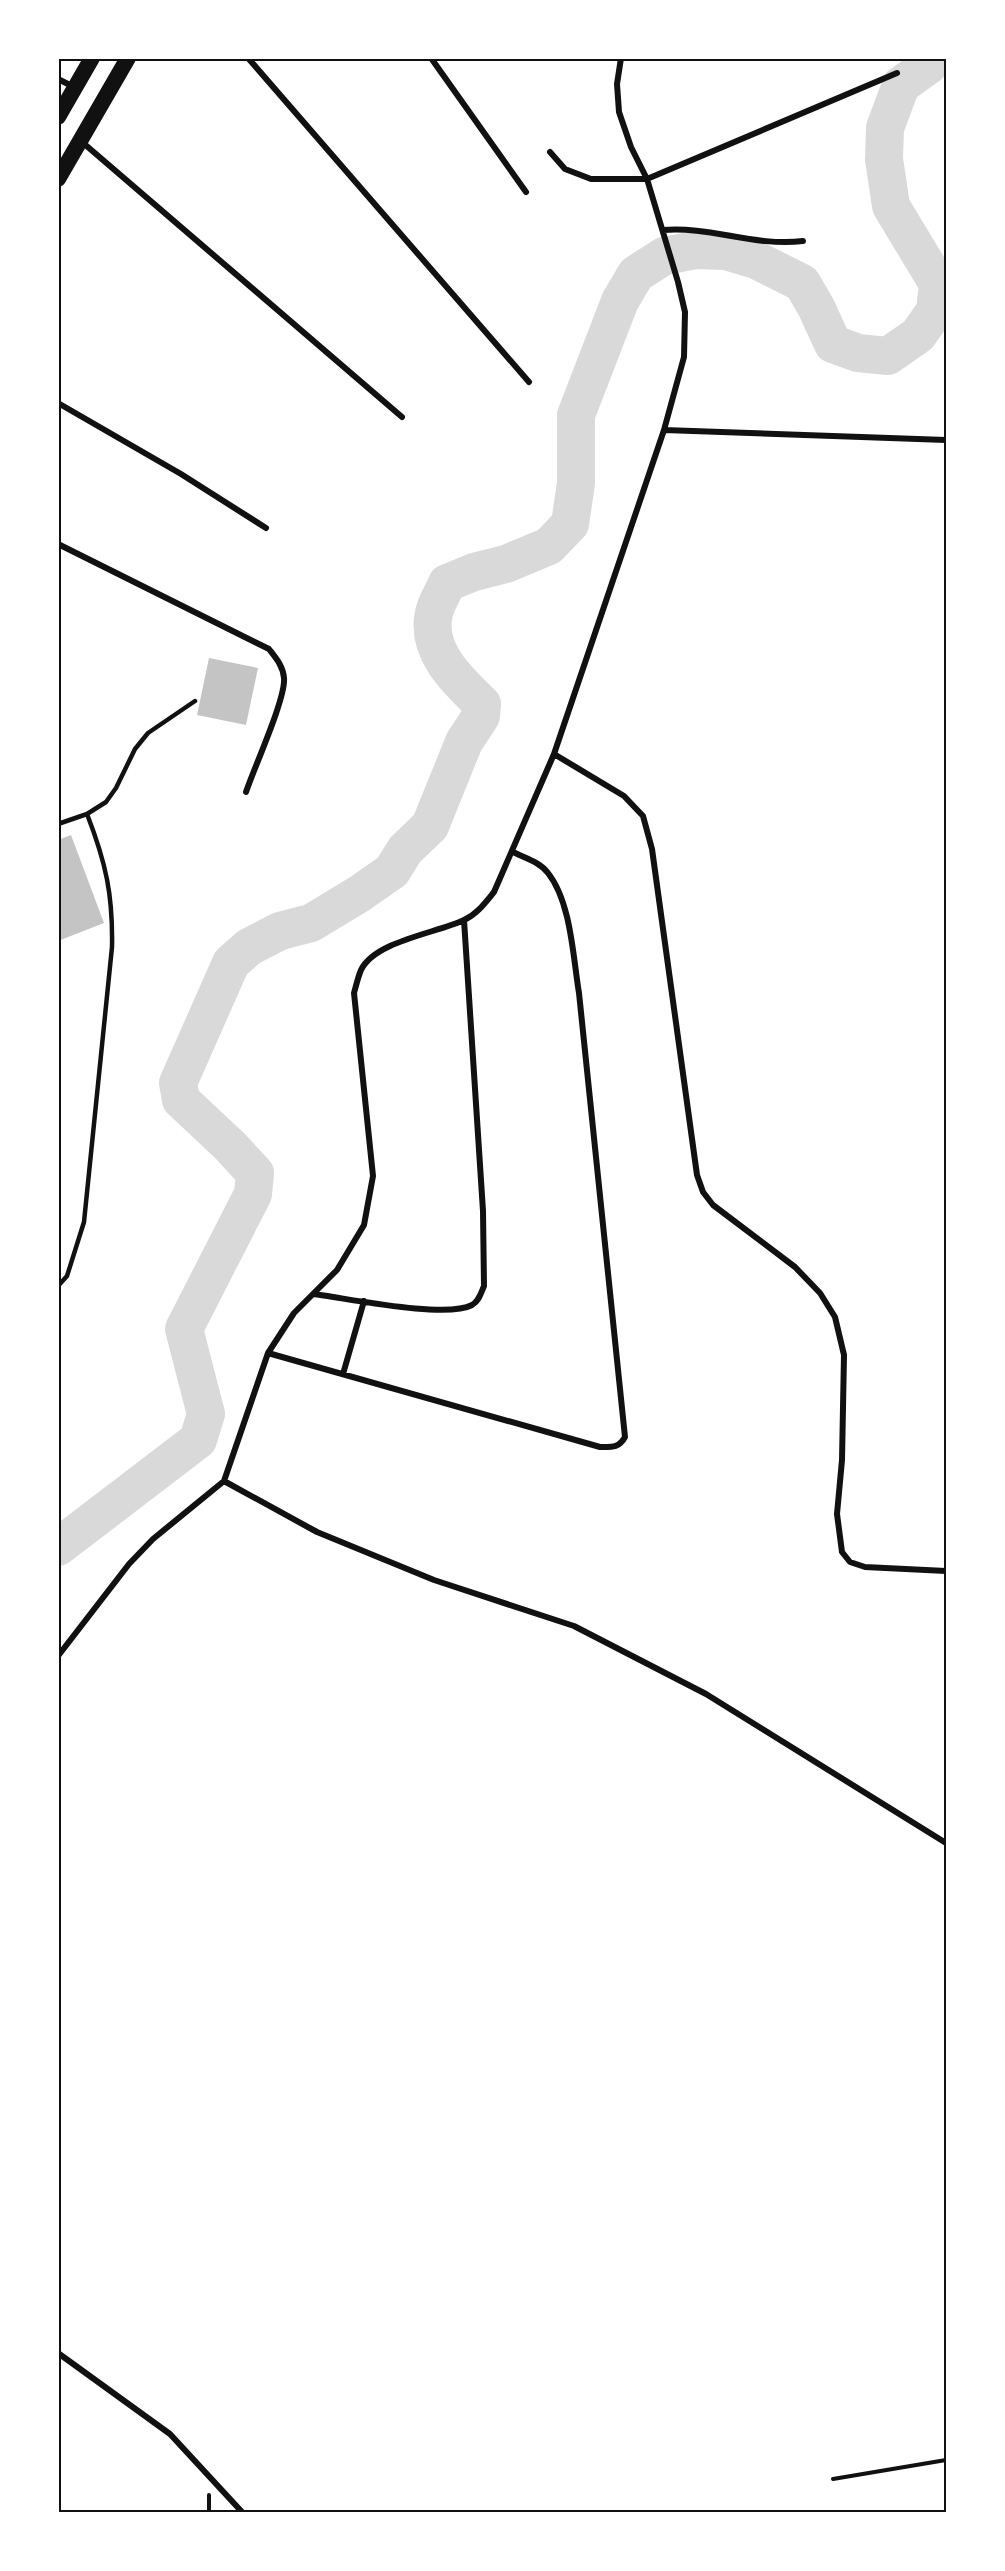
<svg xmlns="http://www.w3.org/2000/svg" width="1005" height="2571" font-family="'PT Sans Narrow',sans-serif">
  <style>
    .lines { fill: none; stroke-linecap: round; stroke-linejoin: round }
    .river { stroke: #d9d9d9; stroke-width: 38 }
    .building { fill: #c4c4c4 }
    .path { stroke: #111; stroke-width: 4 }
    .service { stroke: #111; stroke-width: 4.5 }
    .minor { stroke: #111; stroke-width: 6 }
    .trunk { stroke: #111; stroke-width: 16 }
    .neatline { fill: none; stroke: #111; stroke-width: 2 }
  </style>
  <rect width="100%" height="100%" fill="#fff"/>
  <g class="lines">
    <path class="river" d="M58 1547 198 1440 206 1414 184 1329 253 1194 255 1173 230 1146 181 1100 178 1083 231 963 249 947 280 931 311 923 359 894 392 871 405 850 430 826 464 742 481 716 482 704C458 681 425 651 434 613 436 603 443 593 447 583L474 572 506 564 549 546 570 524 576 483V415L620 301 636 274 664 256 696 250 726 251 756 260 802 283 816 307 833 344 858 353 888 356 918 335 935 311 938 284 891 206 884 159 885 128 901 85 929 65V58"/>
  </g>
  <path class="building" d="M209 658 258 668 246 725 197 715Z
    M71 835 104 923 58 941V840Z"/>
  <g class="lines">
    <path class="path" d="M833 2479 946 2460
      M209 2495V2512"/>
    <path class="service" d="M87 814 106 802 116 788 135 749 148 733 195 701
      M58 824 87 814C106 863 113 895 112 947L84 1222 67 1276 58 1286"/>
    <path class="minor" d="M248 58 529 382
      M431 58 526 192
      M621 58 617 84 619 112 631 147 647 179 678 282 685 312 684 357 664 430 554 754 494 892C485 903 477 914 464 920 437 933 375 941 361 970 358 977 356 986 354 993L373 1176 364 1225 337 1270 294 1313 268 1353 224 1481 317 1532 434 1580 574 1626 706 1694 946 1843
      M58 79 74 87
      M82 142 402 417
      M550 152 565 169 591 179H647L897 73
      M663 230C710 226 755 247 803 241
      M58 403 181 474 266 528
      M664 430 946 440
      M58 544 269 649C276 658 283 666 284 678 286 698 254 768 246 792
      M554 754 624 796 643 816 652 849 697 1175 703 1192 713 1205 795 1267 820 1293 835 1317 844 1355 842 1460 837 1514 842 1552 850 1562 865 1567 946 1571
      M313 1294C346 1298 446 1319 472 1305 479 1301 481 1293 484 1286L483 1211 464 920
      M268 1353 600 1447C612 1447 619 1448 625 1437L579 993C573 957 571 902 548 873 540 862 525 858 513 852
      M343 1374 364 1301
      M58 1656 129 1564 153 1539 224 1481
      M58 2353 170 2434 242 2512"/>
    <path class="trunk" d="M58 117 92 58
      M58 179 128 58"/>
  </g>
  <rect width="1005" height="2571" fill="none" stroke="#ffffff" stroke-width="120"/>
  <rect x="60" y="60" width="885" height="2451" class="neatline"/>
</svg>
